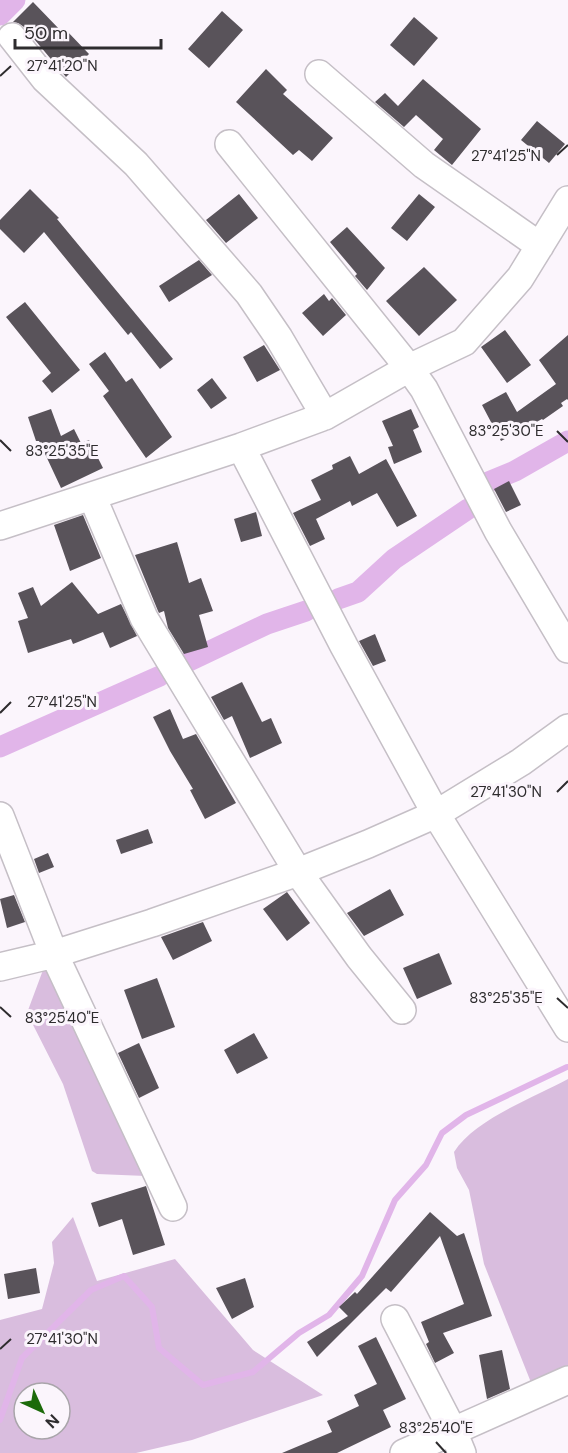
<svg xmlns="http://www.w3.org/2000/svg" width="568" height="1453" font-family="'DM Sans',sans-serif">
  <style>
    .green { fill: #d9bdde; fill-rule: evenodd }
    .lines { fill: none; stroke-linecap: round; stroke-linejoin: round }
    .stream { stroke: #e1b5e9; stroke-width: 6 }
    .canal { stroke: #e1b5e9; stroke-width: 21 }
    .building { fill: #59535a }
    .minor-casing { stroke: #c5bfc6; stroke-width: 30 }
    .minor { stroke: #fff; stroke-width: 27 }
    .ticks { fill: none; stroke: #2e2c2e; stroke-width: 2 }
    .ticks-label { font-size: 15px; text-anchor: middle; fill: #2e2c2e; stroke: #fbf5fc; stroke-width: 6; stroke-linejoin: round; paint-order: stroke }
  </style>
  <rect width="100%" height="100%" fill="#fbf5fc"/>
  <path class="green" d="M42 965 70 1003 146 1176 97 1174 92 1171 63 1084 27 1013 43 970Z
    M568 1079V1371L532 1385 484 1264 469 1190 457 1168 454 1152C475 1119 533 1098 568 1079Z
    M73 1217 97 1281 175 1259 253 1350 323 1395 192 1440 136 1453H0V1320L42 1309 54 1263 52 1242ZM24 1393H60V1429H24Z"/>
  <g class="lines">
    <path class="stream" d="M0 1420 22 1358 91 1290 124 1276 152 1307 159 1348 203 1385 253 1372 299 1333 329 1315 362 1276 395 1200 426 1165 442 1133 466 1115 567 1067"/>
    <path class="canal" d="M0 15 15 0
      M486 483 515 471 568 441
      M338 599 358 592 394 559 468 509
      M189 661 267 624 306 611
      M0 747 160 676"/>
  </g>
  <path class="building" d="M33 2 62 32 65 29 89 54 66 77 24 27 18 23 13 22Z
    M222 11 243 30 209 68 188 49Z
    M414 17 438 38 414 66 390 45Z
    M266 69 287 90 283 94 333 138 312 161 299 150 293 155 236 102Z
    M423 79 481 129 452 165 434 150 443 139 416 115 404 127 375 102 385 93 398 106Z
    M537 121 565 144 549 163 521 140Z
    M30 189 59 218 57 219 173 359 160 369 131 332 128 335 44 232 24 253 0 229V220Z
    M239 194 258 218 226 243 206 220Z
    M419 194 435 207 407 241 391 228Z
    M347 227 385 268 367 290 355 276 357 274 330 242Z
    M199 260 212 275 169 302 159 286Z
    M424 267 457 300 419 336 386 301Z
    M324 294 329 301 332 298 346 315 323 336 302 313Z
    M25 302 80 370 52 393 42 381 51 373 6 317Z
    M505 330 531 365 507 383 481 347Z
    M568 335V400L567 399 561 403 563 406 543 420 542 419 501 441 482 405 506 392 517 412 556 384 539 360Z
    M264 345 280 370 257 382 243 357Z
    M105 352 126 382 132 378 172 437 146 458 103 396 109 391 89 364Z
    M212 378 227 398 211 409 197 390Z
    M51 409 61 436 74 429 81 443 89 440 103 468 61 488 39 441H36L28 417Z
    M411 409 419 427 413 430 422 452 394 464 388 447 393 446 382 421Z
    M350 456 359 474 386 459 417 516 397 527 377 493 352 506 350 501 316 519 325 539 310 546 293 513 321 500 311 480 333 469 332 465Z
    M509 481 521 505 506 512 494 489Z
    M256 512 262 536 241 542 234 519Z
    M83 515 101 558 70 571 54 525Z
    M177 542 189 583 201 578 213 611 199 615 208 647 184 654 168 628 164 611 159 613 158 611 135 555Z
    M72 582 98 614 121 604 137 636 110 648 103 632 73 644 71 639 28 653 18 621 28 618 18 593 33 587 41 606Z
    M375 634 386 661 373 666 359 641Z
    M242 682 262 722 271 718 282 743 250 758 232 716 224 720 211 697Z
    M170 709 183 739 196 734 236 803 205 819 190 790 193 789 170 751 153 717Z
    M148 829 153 843 121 854 116 840Z
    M48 853 54 867 39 873 34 859Z
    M390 889 404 915 364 936 347 913Z
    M287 892 310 923 287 941 263 909Z
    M14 895 25 922 7 928 0 899Z
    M203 922 212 941 173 960 161 937Z
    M439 953 452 984 417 999 403 968Z
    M157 978 175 1027 142 1039 124 990Z
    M254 1033 268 1058 237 1074 224 1050Z
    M139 1043 159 1088 139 1098 118 1053Z
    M146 1186 165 1245 133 1255 122 1219 99 1227 91 1203Z
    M430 1212 457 1236 464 1233 492 1316 443 1333 454 1353 435 1363 426 1344 429 1342 421 1322 464 1304 440 1236 391 1292 386 1288 317 1357 307 1342 348 1316 339 1307 355 1292 357 1294Z
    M36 1268 40 1293 8 1299 4 1274Z
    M245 1278 254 1307 232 1319 216 1288Z
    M376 1337 406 1399 383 1410 391 1427 337 1453H282L332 1432 327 1421 359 1406 354 1395 377 1384 358 1346Z
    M502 1350 510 1389 487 1399 479 1355Z"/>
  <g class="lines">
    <defs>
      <path id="minor" d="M12 37 45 79 136 164 249 294 279 338 325 416
        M319 74 424 165 540 246
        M229 144 409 368 424 389 498 531 568 649
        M241 447 344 646 436 814 568 1028
        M92 496 144 618 298 872 359 957 402 1010
        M0 526 241 447 325 416 409 368 464 342 520 278 568 200
        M0 816 54 954 173 1207
        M0 967 54 954 152 923 298 872 368 844 436 814 521 762 568 728
        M395 1319 453 1431 462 1453
        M404 1453 568 1380"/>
    </defs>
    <use href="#minor" class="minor-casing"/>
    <use href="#minor" class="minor"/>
  </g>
  <path class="ticks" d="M0 76 11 66M557 155 568 145M557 431 568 442M0 440 11 451M0 713 11 702M557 792 568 781M557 998 568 1008M0 1007 11 1017M0 1349 11 1339M436 1442 446 1453"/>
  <g class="ticks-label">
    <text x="62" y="71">27°41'20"N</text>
    <text x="506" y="161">27°41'25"N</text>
    <text x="506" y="436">83°25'30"E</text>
    <text x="62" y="456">83°25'35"E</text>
    <text x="62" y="707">27°41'25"N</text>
    <text x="506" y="797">27°41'30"N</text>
    <text x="506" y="1003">83°25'35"E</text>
    <text x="62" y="1023">83°25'40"E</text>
    <text x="62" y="1344">27°41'30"N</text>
    <text x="436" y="1433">83°25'40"E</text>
  </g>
  <g transform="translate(42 1411) rotate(135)"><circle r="28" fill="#fbf5fc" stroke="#a9a5aa" stroke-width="1.5"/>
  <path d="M0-4.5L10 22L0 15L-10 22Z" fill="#1c6a0a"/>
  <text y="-9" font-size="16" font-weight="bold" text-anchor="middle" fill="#2e2c2e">N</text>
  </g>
  <path d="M15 39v9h146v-9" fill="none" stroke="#2e2c2e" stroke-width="3"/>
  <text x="24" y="39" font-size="18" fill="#2e2c2e" stroke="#fbf5fc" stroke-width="4.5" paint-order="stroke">50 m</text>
</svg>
